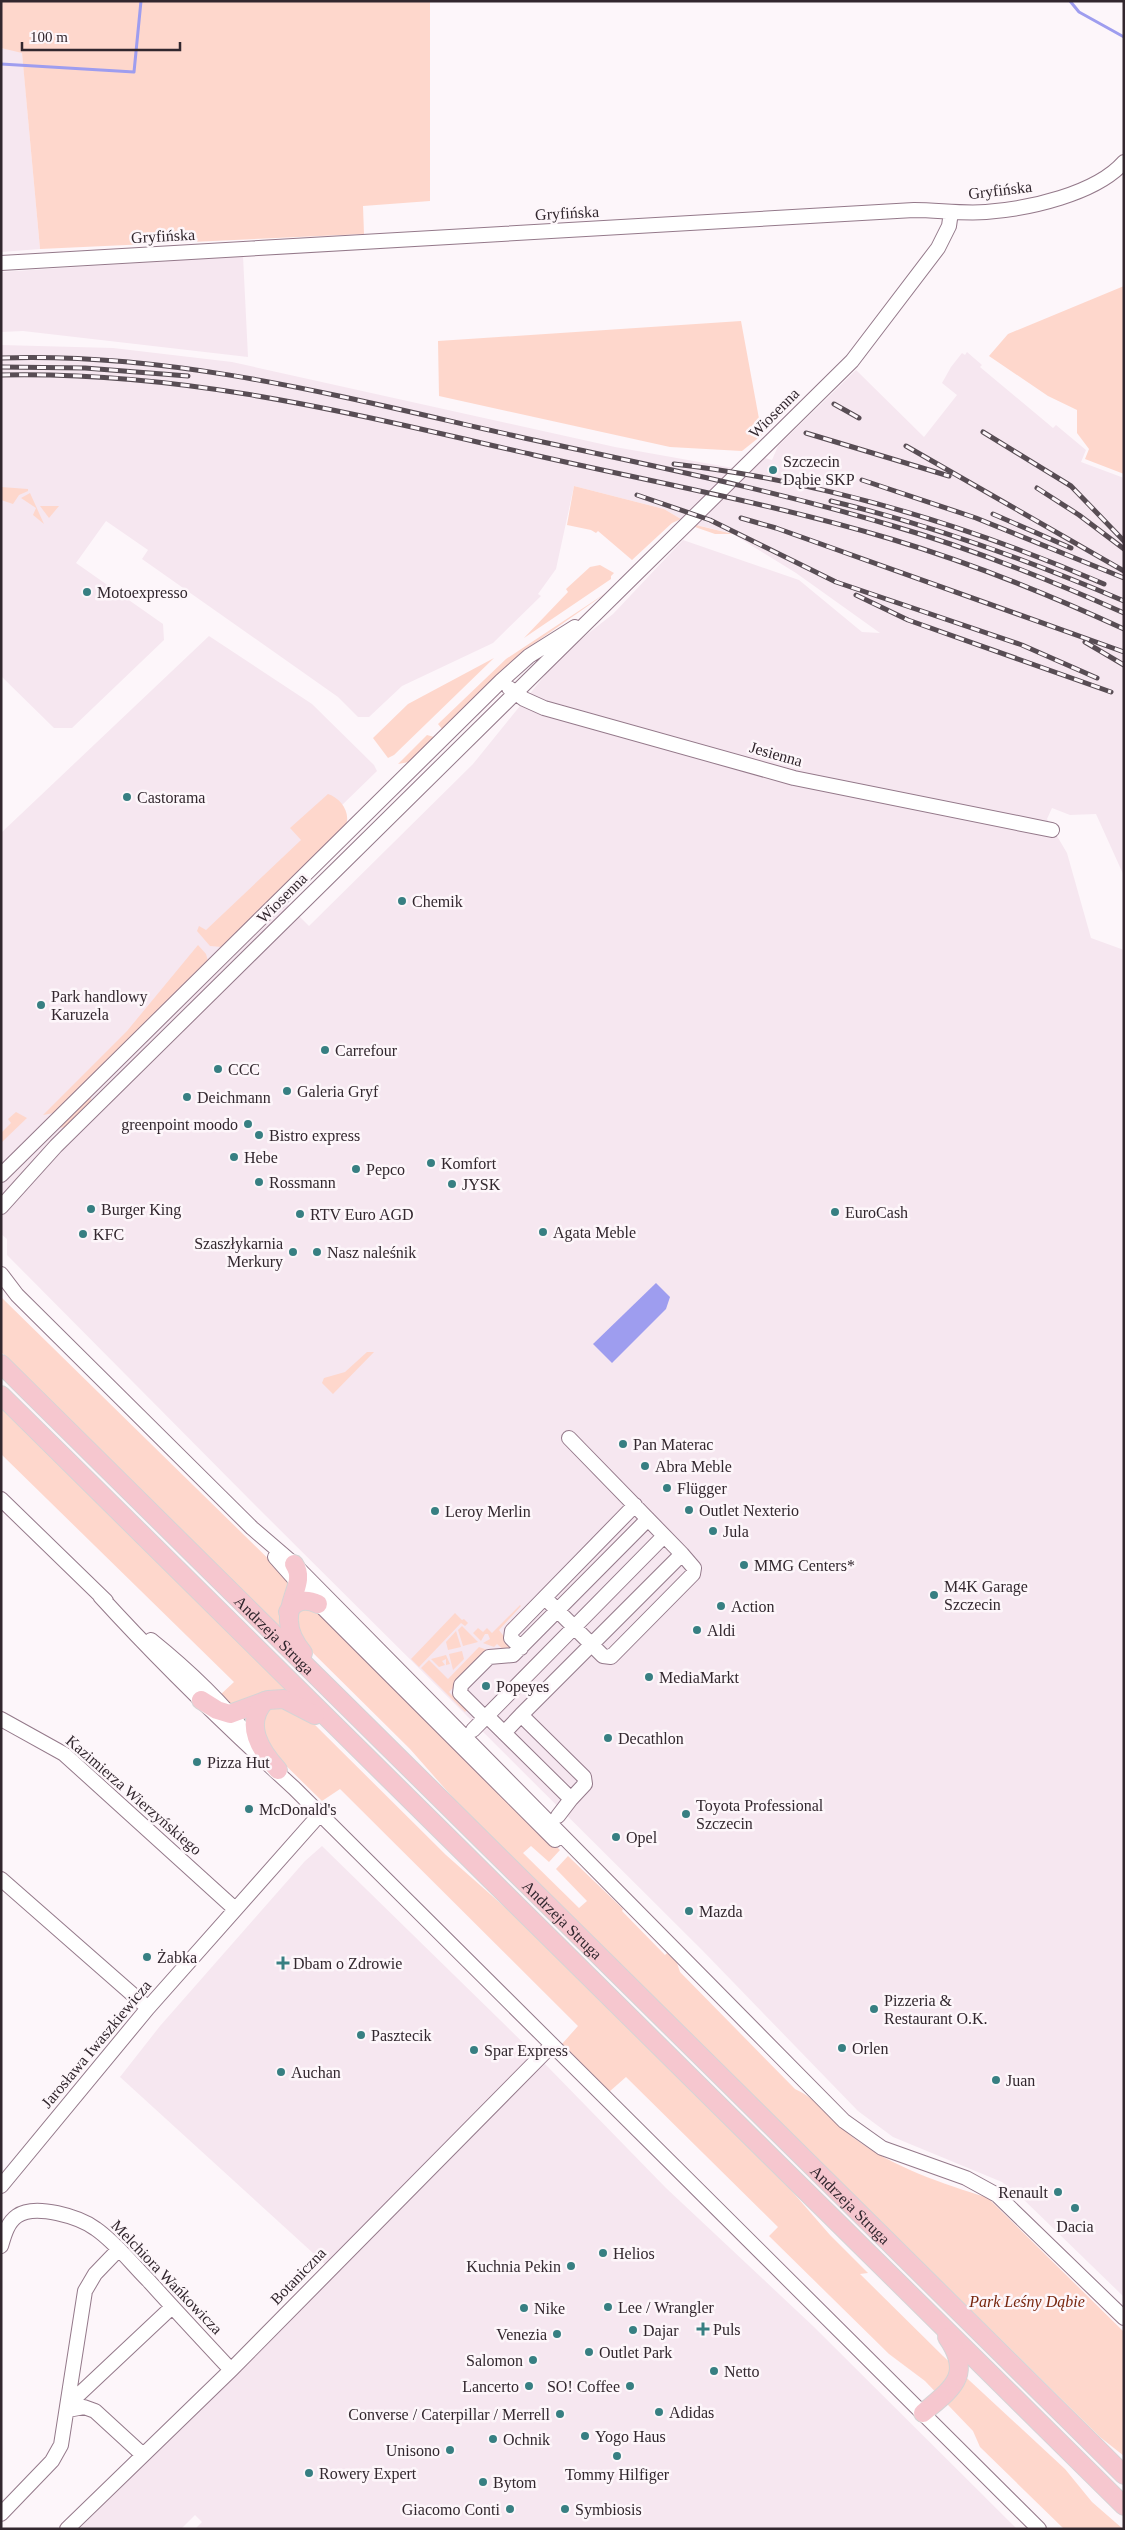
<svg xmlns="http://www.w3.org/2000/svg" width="1125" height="2530" font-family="Georgia,serif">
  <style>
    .built { fill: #f6e7f0 }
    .green { fill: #fed7cc }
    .water { fill: #9e9def }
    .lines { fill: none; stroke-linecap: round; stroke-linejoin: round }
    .stream { stroke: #9e9def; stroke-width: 3 }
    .minor-casing { stroke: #94798a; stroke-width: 16 }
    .major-casing { stroke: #d6d4d5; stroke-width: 20 }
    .minor { stroke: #fff; stroke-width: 14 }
    .major { stroke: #f6c7cf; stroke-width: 18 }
    .rail-casing { stroke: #584d54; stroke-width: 5 }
    .rail { stroke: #fdf6fa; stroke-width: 3; stroke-dasharray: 9; stroke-linecap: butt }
    .poi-dot { fill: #377f82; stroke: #fdf6fa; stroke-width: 2 }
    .labels { text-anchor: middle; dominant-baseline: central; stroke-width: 5; stroke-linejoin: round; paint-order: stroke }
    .street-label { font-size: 16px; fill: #32272e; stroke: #fdf6fa }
    .poi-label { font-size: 16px; fill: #32272e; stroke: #fdf6fa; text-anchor: start }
    .park-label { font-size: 16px; font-style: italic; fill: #78270f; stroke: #fdf6fa }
  </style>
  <rect width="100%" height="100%" fill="#fdf6fa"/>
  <path class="built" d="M1 48 22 52 40 249 1 252Z
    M243 256 248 357 23 331 1 332V272Z
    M1 345 113 348 232 362 615 447 733 468 681 519 664 509 574 486 556 569 538 594 541 596 493 643 402 686 369 717H358L338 697 142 559 148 550 106 521 76 563 163 624 164 640 72 728H54L1 676Z
    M967 352 982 365 980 367 1053 428 1056 425 1086 450 1081 462 1124 478V876L1096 814 1070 815 1052 808 1047 819 1067 853 1091 938 1124 950V2297L1022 2198 1002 2182 893 2137 858 2111 702 1950 258 1508 7 1255V1239L1 1234V833L209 636 312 704 374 765 377 771 264 881 309 926 473 764 562 654 613 614 683 540 799 580 862 632 880 633 796 573 733 534 697 525 765 458 772 460 778 446 856 370 924 437 957 395 942 383 951 367 962 353 965 355Z
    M322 1846 548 2067 666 2188 813 2326 1017 2529H195L202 2522 195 2515 181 2529H79L336 2274 120 2077 160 2026 305 1861Z"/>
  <path class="green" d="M1 1H430V201L363 206 364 234 40 249 22 53 1 48Z
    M1124 286V474L1085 459 1089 449 1077 433V410L1048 396 989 356 1008 334Z
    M741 321 762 435 742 451 670 447 439 396 438 341Z
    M574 486 664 509 681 519 672 523 632 560 598 531 596 533 591 530 567 525Z
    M1 487 28 489V491L19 495 13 504 1 500Z
    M30 493 44 524 33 515 36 508 21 498Z
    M40 506H59L49 518Z
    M697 525 700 526 733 534H715L695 527Z
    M600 565 614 573 611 576V579L524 638 568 592 566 589 590 567Z
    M612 589 522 652 442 729 438 724 506 659Z
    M494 658 394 755 388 758 373 738 408 704Z
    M427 735 434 737 409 762 398 764Z
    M328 794C341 798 352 814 345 827L222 947 210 946 197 931 199 926 206 930 301 840 290 828Z
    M198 945 206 954 208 961 54 1113 43 1115 127 1031Z
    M90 1096 92 1103 65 1127 58 1128Z
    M16 1112 27 1118 1 1143V1133L11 1123 8 1119Z
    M1 1297 293 1583 282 1630 1 1352Z
    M367 1352H374L333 1394 322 1383 324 1378 345 1372Z
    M1 1406 291 1693 231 1708 219 1696 234 1682 1 1454Z
    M520 1605 521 1606 499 1630 512 1647 505 1651 497 1644 494 1647 483 1643 490 1639 488 1634H485L481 1641 473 1633 478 1628 483 1632 487 1628 492 1633Z
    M313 1607 560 1850 549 1862 531 1846 523 1853 579 1908 587 1901 556 1869 568 1856 623 1909 622 1911 665 1955 667 1953 677 1963 680 1972 795 2089C819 2100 834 2122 854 2138 892 2167 944 2184 988 2198L1124 2332V2456L1100 2437 470 1817 410 1749 305 1645 293 1618 299 1609Z
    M455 1613 462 1620 464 1619 468 1623 465 1626 461 1623 419 1667 411 1659Z
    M462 1626 478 1642 463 1646 458 1630Z
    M456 1631 461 1647 448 1650 446 1642Z
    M479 1647 490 1651 449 1692 462 1705 466 1703 470 1708 465 1712 421 1668 429 1660 448 1679Z
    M462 1651 464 1659 453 1670 449 1654Z
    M446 1655 450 1664 446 1665V1659L442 1661 445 1665 439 1667 431 1659Z
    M275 1704 310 1720 446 1855 516 1917 783 2181 830 2235 868 2273 860 2274 943 2356 1065 2469 1092 2502 1123 2529H1064L980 2447 973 2431 925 2381 889 2354 769 2236 778 2227 626 2077 609 2092 562 2044 578 2026 340 1789 322 1801 266 1746 261 1717Z"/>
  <path class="water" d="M656 1283 670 1297 666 1309 612 1363 593 1344Z"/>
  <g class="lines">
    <path class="stream" d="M1070 1 1079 12 1124 37
      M1 64 134 72 141 1"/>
    <defs>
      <path id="minor" d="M1 263 914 210C938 210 962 214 986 212 1028 209 1096 194 1124 162
        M509 688 524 699 544 708 794 778 1052 830
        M1 1175 501 681 529 656 575 627
        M1 1207 56 1146 852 361 938 248 949 226 951 212
        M1 1274 17 1295 252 1528 294 1564 844 2121 882 2148 966 2178 997 2195 1124 2318
        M569 1438 682 1554 521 1715 584 1777 585 1784 571 1799
        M1 1499 106 1601
        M275 1557 298 1583 555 1840
        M100 1596C161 1663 227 1727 294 1788L1039 2529
        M545 1598 603 1656 611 1657 693 1574 694 1568 682 1554
        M151 1640C187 1669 221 1701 249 1737
        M521 1648 511 1638 512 1631 635 1505
        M487 1716 571 1799 558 1816
        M485 1718 460 1693 461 1685 489 1657 513 1655 648 1519
        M1 1719 64 1754 235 1909
        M473 1730 664 1536
        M504 1733 521 1715
        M1 1879 148 2008
        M1 2186 148 2008 320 1814
        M1 2246C4 2236 7 2223 17 2216 35 2203 80 2217 96 2229 116 2243 131 2263 148 2280 175 2310 203 2340 231 2370
        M69 2399 73 2400 172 2307
        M68 2410 84 2407 95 2411 143 2455
        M1 2514 52 2461 61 2445 85 2291 95 2274 119 2249
        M67 2529 231 2370 552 2045"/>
      <g id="major">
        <path id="s1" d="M1 1364 1124 2475"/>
        <path d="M1 1395 1124 2506"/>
        <path d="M294 1564C311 1588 268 1611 303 1653"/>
        <path d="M288 1612C295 1600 305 1598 318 1604"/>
        <path d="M201 1700 217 1710 230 1714 268 1700 284 1699 315 1715"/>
        <path d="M265 1701C243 1724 261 1751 278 1770"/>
        <path d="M923 2413C951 2389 974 2376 947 2337"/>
      </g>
    </defs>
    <use href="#minor" class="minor-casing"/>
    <use href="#major" class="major-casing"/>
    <use href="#minor" class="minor"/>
    <use href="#major" class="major"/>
    <defs>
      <path id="rail" d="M1 358C175 352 343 397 511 435 638 463 766 488 890 525 970 548 1048 579 1124 613
        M1 367 85 368 188 376
        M1 375C188 371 354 414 534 455 653 482 774 504 891 539 971 563 1048 594 1124 629
        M834 404 859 418
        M983 432 1071 486 1124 541
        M806 433 949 476
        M906 446 1124 571
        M674 464C823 481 967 525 1104 584
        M862 480 976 518 1124 578
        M1037 488 1079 515 1124 549
        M637 495 710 520 836 582 1022 645 1097 678
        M831 501C932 525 1028 560 1124 601
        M993 514 1071 548
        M741 518 776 528 1124 652
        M856 595 908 620 1111 692
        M1085 642 1124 665"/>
    </defs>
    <use href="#rail" class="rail-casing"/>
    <use href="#rail" class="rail"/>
  </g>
  <g class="poi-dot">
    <circle cx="773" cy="470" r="5"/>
    <circle cx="87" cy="592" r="5"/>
    <circle cx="127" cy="797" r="5"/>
    <circle cx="402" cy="901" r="5"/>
    <circle cx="41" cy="1005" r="5"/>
    <circle cx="325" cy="1050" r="5"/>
    <circle cx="218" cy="1069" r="5"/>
    <circle cx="287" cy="1091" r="5"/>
    <circle cx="187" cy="1097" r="5"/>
    <circle cx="248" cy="1124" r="5"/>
    <circle cx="259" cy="1135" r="5"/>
    <circle cx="234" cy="1157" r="5"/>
    <circle cx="431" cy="1163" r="5"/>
    <circle cx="356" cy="1169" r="5"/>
    <circle cx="259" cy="1182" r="5"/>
    <circle cx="452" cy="1184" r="5"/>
    <circle cx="91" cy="1209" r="5"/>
    <circle cx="835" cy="1212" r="5"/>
    <circle cx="300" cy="1214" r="5"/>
    <circle cx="543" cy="1232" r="5"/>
    <circle cx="83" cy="1234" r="5"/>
    <circle cx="293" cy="1252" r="5"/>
    <circle cx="317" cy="1252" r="5"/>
    <circle cx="623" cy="1444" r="5"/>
    <circle cx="645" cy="1466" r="5"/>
    <circle cx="667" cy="1488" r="5"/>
    <circle cx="689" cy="1510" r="5"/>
    <circle cx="435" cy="1511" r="5"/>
    <circle cx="713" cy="1531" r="5"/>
    <circle cx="744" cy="1565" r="5"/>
    <circle cx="934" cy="1595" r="5"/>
    <circle cx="721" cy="1606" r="5"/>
    <circle cx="697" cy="1630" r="5"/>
    <circle cx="649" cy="1677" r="5"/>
    <circle cx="486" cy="1686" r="5"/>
    <circle cx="608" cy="1738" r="5"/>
    <circle cx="197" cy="1762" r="5"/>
    <circle cx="249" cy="1809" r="5"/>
    <circle cx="686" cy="1814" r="5"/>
    <circle cx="616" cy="1837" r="5"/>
    <circle cx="689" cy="1911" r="5"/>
    <circle cx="147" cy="1957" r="5"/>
    <path d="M280.5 1955.5h5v5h5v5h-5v5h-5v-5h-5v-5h5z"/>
    <circle cx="874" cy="2009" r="5"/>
    <circle cx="361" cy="2035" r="5"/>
    <circle cx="842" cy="2048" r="5"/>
    <circle cx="474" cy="2050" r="5"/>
    <circle cx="281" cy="2072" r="5"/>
    <circle cx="996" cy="2080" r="5"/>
    <circle cx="1058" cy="2192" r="5"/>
    <circle cx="1075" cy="2208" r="5"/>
    <circle cx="603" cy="2253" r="5"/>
    <circle cx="571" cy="2266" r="5"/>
    <circle cx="608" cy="2307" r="5"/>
    <circle cx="524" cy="2308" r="5"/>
    <path d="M700.5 2321.5h5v5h5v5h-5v5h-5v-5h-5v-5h5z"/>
    <circle cx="633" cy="2330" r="5"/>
    <circle cx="557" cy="2334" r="5"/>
    <circle cx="589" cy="2352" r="5"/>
    <circle cx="533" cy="2360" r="5"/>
    <circle cx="714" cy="2371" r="5"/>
    <circle cx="529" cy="2386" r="5"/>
    <circle cx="630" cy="2386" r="5"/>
    <circle cx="659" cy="2412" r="5"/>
    <circle cx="560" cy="2414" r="5"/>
    <circle cx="585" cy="2436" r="5"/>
    <circle cx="493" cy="2439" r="5"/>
    <circle cx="450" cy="2450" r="5"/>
    <circle cx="617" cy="2456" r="5"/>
    <circle cx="309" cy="2473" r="5"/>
    <circle cx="483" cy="2482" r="5"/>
    <circle cx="510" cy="2509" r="5"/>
    <circle cx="565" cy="2509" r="5"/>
  </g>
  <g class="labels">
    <g class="street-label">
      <text transform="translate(1000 190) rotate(-7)">Gryfińska</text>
      <text transform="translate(567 213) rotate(-3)">Gryfińska</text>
      <text transform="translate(163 236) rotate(-3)">Gryfińska</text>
      <text transform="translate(774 413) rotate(-45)">Wiosenna</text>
      <text transform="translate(776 754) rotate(16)">Jesienna</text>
      <text transform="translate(282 898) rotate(-45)">Wiosenna</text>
      <text stroke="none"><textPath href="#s1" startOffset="385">Andrzeja Struga</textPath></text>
      <text transform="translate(134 1795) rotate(41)">Kazimierza Wierzyńskiego</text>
      <text stroke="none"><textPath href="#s1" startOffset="790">Andrzeja Struga</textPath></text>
      <text transform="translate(96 2044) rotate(-50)">Jarosława Iwaszkiewicza</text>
      <text stroke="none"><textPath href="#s1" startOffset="1195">Andrzeja Struga</textPath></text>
      <text transform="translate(298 2276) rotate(-46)">Botaniczna</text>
      <text transform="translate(167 2277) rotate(46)">Melchiora Wańkowicza</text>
    </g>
    <g class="poi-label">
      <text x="783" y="461">Szczecin<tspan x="783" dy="18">Dąbie SKP</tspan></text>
      <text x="97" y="592">Motoexpresso</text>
      <text x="137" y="797">Castorama</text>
      <text x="412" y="901">Chemik</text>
      <text x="51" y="996">Park handlowy<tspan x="51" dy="18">Karuzela</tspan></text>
      <text x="335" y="1050">Carrefour</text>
      <text x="228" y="1069">CCC</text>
      <text x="297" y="1091">Galeria Gryf</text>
      <text x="197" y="1097">Deichmann</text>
      <text x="238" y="1124" text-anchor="end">greenpoint moodo</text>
      <text x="269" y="1135">Bistro express</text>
      <text x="244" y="1157">Hebe</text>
      <text x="441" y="1163">Komfort</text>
      <text x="366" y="1169">Pepco</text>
      <text x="269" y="1182">Rossmann</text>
      <text x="462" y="1184">JYSK</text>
      <text x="101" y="1209">Burger King</text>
      <text x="845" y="1212">EuroCash</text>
      <text x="310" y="1214">RTV Euro AGD</text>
      <text x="553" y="1232">Agata Meble</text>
      <text x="93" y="1234">KFC</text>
      <text x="283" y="1243" text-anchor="end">Szaszłykarnia<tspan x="283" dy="18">Merkury</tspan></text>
      <text x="327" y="1252">Nasz naleśnik</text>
      <text x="633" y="1444">Pan Materac</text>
      <text x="655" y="1466">Abra Meble</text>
      <text x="677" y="1488">Flügger</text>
      <text x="699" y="1510">Outlet Nexterio</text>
      <text x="445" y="1511">Leroy Merlin</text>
      <text x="723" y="1531">Jula</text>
      <text x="754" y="1565">MMG Centers*</text>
      <text x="944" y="1586">M4K Garage<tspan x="944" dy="18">Szczecin</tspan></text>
      <text x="731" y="1606">Action</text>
      <text x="707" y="1630">Aldi</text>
      <text x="659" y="1677">MediaMarkt</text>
      <text x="496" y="1686">Popeyes</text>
      <text x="618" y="1738">Decathlon</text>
      <text x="207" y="1762">Pizza Hut</text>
      <text x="696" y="1805">Toyota Professional<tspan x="696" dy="18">Szczecin</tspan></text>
      <text x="259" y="1809">McDonald's</text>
      <text x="626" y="1837">Opel</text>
      <text x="699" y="1911">Mazda</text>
      <text x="157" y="1957">Żabka</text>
      <text x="293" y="1963">Dbam o Zdrowie</text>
      <text x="884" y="2000">Pizzeria &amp;<tspan x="884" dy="18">Restaurant O.K.</tspan></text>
      <text x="371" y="2035">Pasztecik</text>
      <text x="852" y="2048">Orlen</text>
      <text x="484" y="2050">Spar Express</text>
      <text x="291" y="2072">Auchan</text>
      <text x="1006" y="2080">Juan</text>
      <text x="1048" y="2192" text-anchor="end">Renault</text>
      <text x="1075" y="2226" text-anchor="middle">Dacia</text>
      <text x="613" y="2253">Helios</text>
      <text x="561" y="2266" text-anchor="end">Kuchnia Pekin</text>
      <text x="618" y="2307">Lee / Wrangler</text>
      <text x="534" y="2308">Nike</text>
      <text x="713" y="2329">Puls</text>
      <text x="643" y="2330">Dajar</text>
      <text x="547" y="2334" text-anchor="end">Venezia</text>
      <text x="599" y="2352">Outlet Park</text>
      <text x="523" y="2360" text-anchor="end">Salomon</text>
      <text x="724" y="2371">Netto</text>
      <text x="519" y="2386" text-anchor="end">Lancerto</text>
      <text x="620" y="2386" text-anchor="end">SO! Coffee</text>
      <text x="669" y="2412">Adidas</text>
      <text x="550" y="2414" text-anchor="end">Converse / Caterpillar / Merrell</text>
      <text x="595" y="2436">Yogo Haus</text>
      <text x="503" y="2439">Ochnik</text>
      <text x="440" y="2450" text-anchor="end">Unisono</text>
      <text x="319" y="2473">Rowery Expert</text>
      <text x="617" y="2474" text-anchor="middle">Tommy Hilfiger</text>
      <text x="493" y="2482">Bytom</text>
      <text x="500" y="2509" text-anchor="end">Giacomo Conti</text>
      <text x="575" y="2509">Symbiosis</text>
    </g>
    <g class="park-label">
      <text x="1027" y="2301">Park Leśny Dąbie</text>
    </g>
  </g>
  <rect width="1125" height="2530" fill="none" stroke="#32272e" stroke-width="5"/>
  <path d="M22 42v8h158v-8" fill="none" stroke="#32272e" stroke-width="2.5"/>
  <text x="30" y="42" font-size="15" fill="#32272e" stroke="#fdf6fa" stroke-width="4" paint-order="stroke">100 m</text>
</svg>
